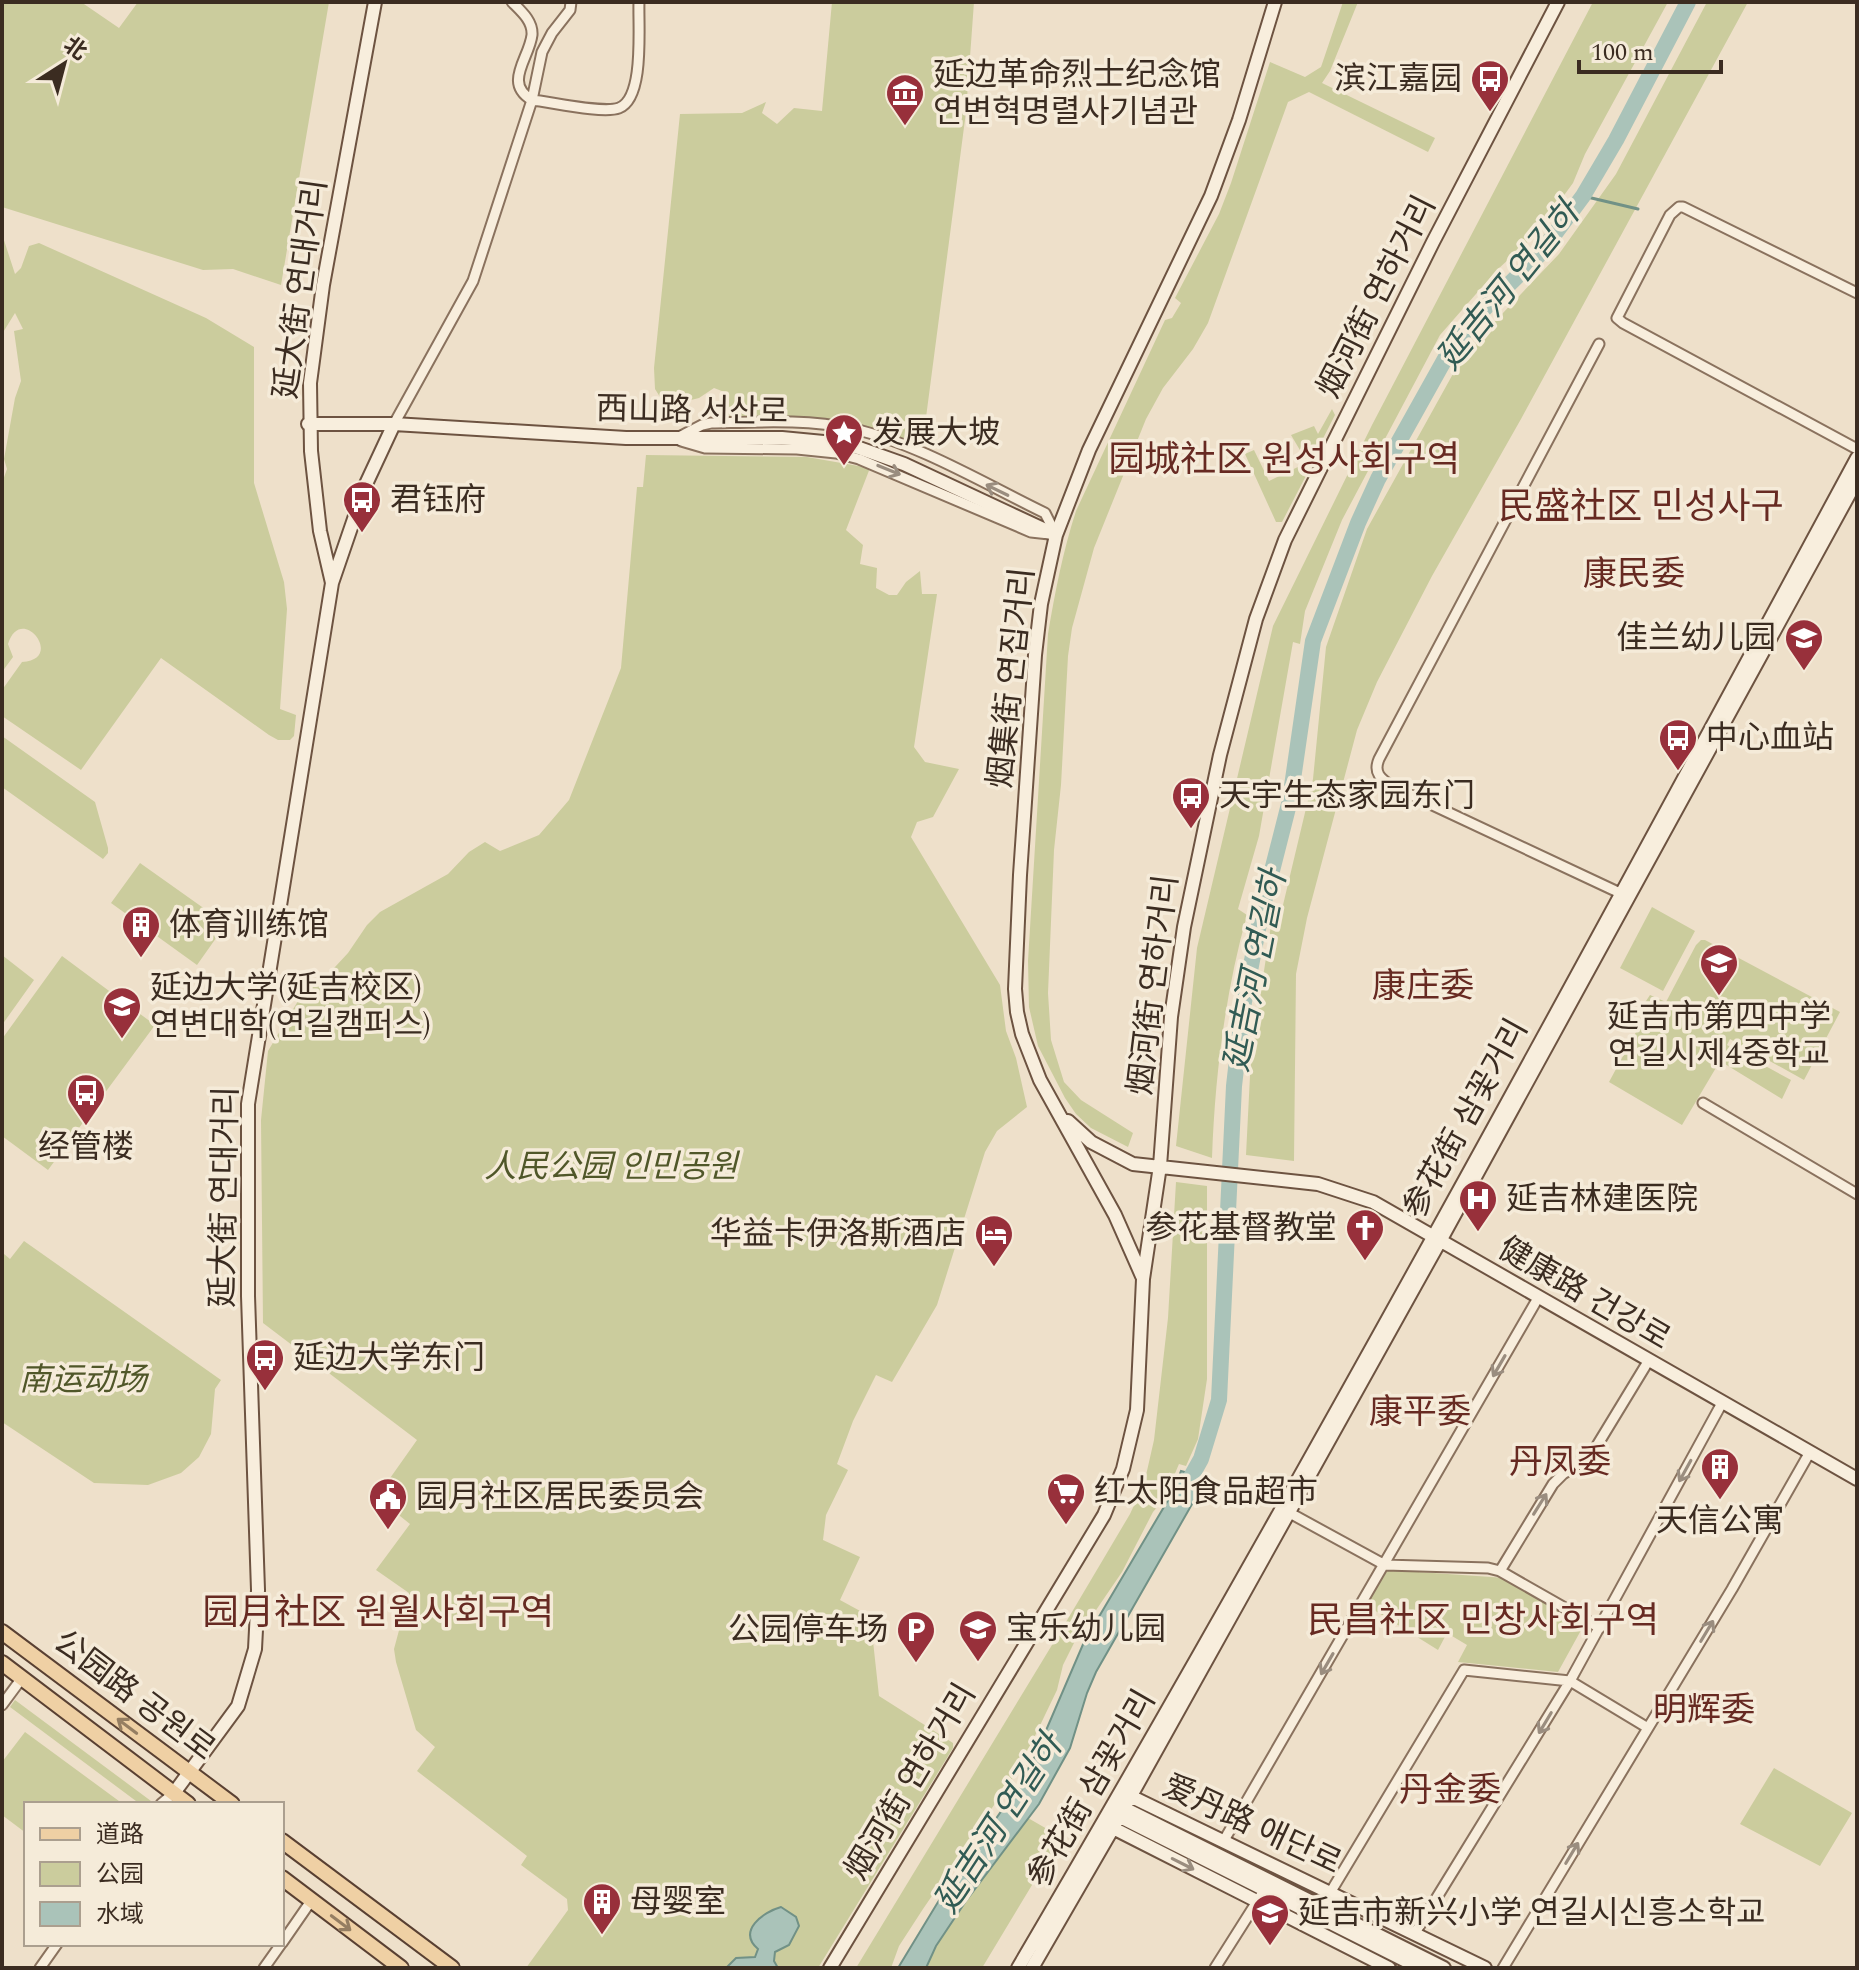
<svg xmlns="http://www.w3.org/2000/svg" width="1859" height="1970" font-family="Spectral,'Noto Sans SC','Noto Sans KR',serif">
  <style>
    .green { fill: #cbcc9d }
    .water { fill: #aac3b9; stroke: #719186; stroke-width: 2 }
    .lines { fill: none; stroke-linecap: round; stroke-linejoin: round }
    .stream { stroke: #719186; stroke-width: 3 }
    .river { stroke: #aac3b9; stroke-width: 16 }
    .street-casing { stroke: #8a725e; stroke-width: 13 }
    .secondary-casing { stroke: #6d5341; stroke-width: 16 }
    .primary-casing { stroke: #594032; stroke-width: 18 }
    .street { stroke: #f8eedd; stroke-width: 9 }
    .secondary { stroke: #f8eedd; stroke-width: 12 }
    .primary { stroke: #efd0a4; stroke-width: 14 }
    .oneway { stroke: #9a8d7f }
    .oneway2 { stroke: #957e62 }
    .labels { text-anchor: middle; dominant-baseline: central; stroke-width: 7; stroke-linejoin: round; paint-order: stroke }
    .poi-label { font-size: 32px; fill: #3b2c21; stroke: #f5ebd9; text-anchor: start }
    .street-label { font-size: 32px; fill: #3b2c21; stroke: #f5ebd9 }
    .park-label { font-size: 32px; font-style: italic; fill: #505729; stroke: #f5ebd9 }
    .water-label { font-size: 34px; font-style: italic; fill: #315b54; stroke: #f5ebd9 }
    .neighbourhood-label { font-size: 34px; fill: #672a22; stroke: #f5ebd9 }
    .quarter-label { font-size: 36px; fill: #672a22; stroke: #f5ebd9 }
  </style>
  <rect width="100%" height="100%" fill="#eee0ca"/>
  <path class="green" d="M2 2H81L119 28 138 2H329L281 285 233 269 203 270 2 207Z
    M832 2H974L966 112 922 448 876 431 782 419 718 415 719 401 728 398 727 393 714 388 699 398 683 402 674 419 655 389 654 368 680 114 742 113 766 102 762 113 777 124 794 108 822 111Z
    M1343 2H1358L1330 71 1322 83 1435 138 1428 152 1309 92 1288 102 1208 323 1193 349 1163 388 1146 419 1094 548 1072 628 1068 656 1061 785 1054 850 1048 993 1051 1040 1064 1082 1081 1100 1133 1133 1128 1147 1091 1128 1076 1114 1065 1098 1038 1046 1029 1007 1028 961 1048 634C1055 592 1063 551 1076 511L1165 320 1172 318 1181 303 1175 298 1219 214 1231 183 1270 62 1305 77 1321 67Z
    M1593 2H1668L1585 154 1573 183 1535 235 1497 270 1440 335 1342 520 1305 611 1300 644 1293 642 1259 836 1238 909 1247 915C1225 993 1215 1076 1212 1158L1176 1146 1197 948 1273 626 1372 425Z
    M1707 2H1748L1521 419 1432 576 1377 682 1357 730 1307 918 1296 974 1294 1161 1246 1155 1251 1056 1271 925 1278 926 1313 779 1326 647 1367 529 1464 354 1559 254 1616 174Z
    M2 234 15 274 21 268 29 246 39 243 206 318 254 347V483L284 582 287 609 280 709 296 715 294 736 290 740H278L269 735 161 658 81 770 2 716V690L22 662C66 660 21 602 8 644L13 657 2 672V483L7 469 4 459 15 398 21 381 14 331 23 329 15 313 2 334Z
    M1332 409 1335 415 1311 462H1307L1291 435 1314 426 1318 434Z
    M1254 450 1269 481 1302 465 1310 468 1282 522H1276L1245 454Z
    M646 455 807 457 870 468 846 530 863 545 860 564 877 568 876 588 889 595H897L906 582 920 571 922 594H937L914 747 925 762 959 769 933 817 917 822 911 837 1000 985 1006 1031 1016 1058 1027 1107 997 1131 985 1152 937 1305 892 1382 876 1375 853 1421 837 1464 848 1470 826 1515 823 1540 860 1557 840 1600 862 1612 872 1632 879 1696 953 1743V1748L818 1968H526L568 1910 567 1899 521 1865 527 1856 417 1771 435 1747 416 1730 396 1662 394 1649 409 1593 376 1570 410 1524 385 1504 397 1488 388 1481 417 1440 263 1323 261 1120 268 1051 304 991 322 981 348 953 367 925 380 912 448 874 469 852 485 842 500 851 539 835 569 800 621 668 637 487H643Z
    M2 736 95 802 108 848V853L103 859 2 787Z
    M140 863 226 924 197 965 111 903Z
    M1652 907 1695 931 1663 991 1620 968Z
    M1701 940H1705L1840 1012 1804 1080 1730 1039 1727 1045 1791 1080 1782 1099 1720 1061 1682 1125 1609 1082 1649 1008 1644 1004 1650 995 1666 1002 1696 945Z
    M2 955 34 980 2 1025Z
    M62 956 155 1025 48 1170 2 1136V1039Z
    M1176 1182 1207 1186V1379L1198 1439 1186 1466 1179 1464 1164 1499 1153 1512 1122 1572 1075 1641 1063 1665 1057 1690 1020 1767 923 1909 899 1946 891 1968H856L1069 1617 1130 1514 1144 1484 1154 1440 1168 1318Z
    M24 1241 221 1380 215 1389 211 1434 199 1457 181 1473 148 1485 94 1483 2 1422V1257L4 1254 10 1259Z
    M1389 1570 1506 1578 1585 1623 1558 1672 1458 1662 1467 1645 1447 1633 1438 1650 1366 1605 1384 1574Z
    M15 1700 151 1801 149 1804H140L10 1707Z
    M25 1732 123 1804H26V1833L2 1815V1762Z
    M1774 1768 1852 1813 1820 1866 1740 1824Z
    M1028 1818 1061 1837 982 1968H926C951 1913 992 1865 1028 1818Z"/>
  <path class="water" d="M1181 1471 1207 1478 1096 1672 1087 1693 1070 1748 1039 1804 966 1901 936 1946 926 1968H898L938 1902 1020 1784 1035 1756 1084 1642 1174 1490Z
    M781 1907 796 1917 799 1926 789 1945 775 1952 774 1961 778 1968H726L736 1958 755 1957 758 1949C737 1931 763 1912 781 1907Z"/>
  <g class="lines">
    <path class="stream" d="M1583 196 1638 209"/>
    <path class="river" d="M1182 1493 1201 1459 1219 1400 1234 1086 1243 1007 1261 914 1290 800 1313 641 1358 523 1378 479 1450 350 1482 311 1539 255 1583 196 1616 140 1688 2"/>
    <defs>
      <path id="street" d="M512 2C521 11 533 21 532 35 529 59 503 83 532 100 551 102 603 114 619 108 645 98 638 26 639 2
        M1857 293 1683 207H1679L1670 215 1617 318 1623 323 1857 449
        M1599 344 1379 759C1373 773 1381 779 1392 786L1620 893
        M394 424 473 281 532 100 542 52 552 33 570 10 571 2
        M679 437 702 425 711 423C759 422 807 419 853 429 915 442 987 485 1045 513L1056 535
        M681 441 705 448 797 449 836 453 859 459 1031 532 1049 534
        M1703 1103 1857 1194
        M1288 1512 1385 1565 1488 1568 1500 1571 1600 1628
        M1500 1571 1553 1484 1563 1474 1590 1457 1649 1360
        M2 1705 22 1678
        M161 1804 174 1793
        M1223 1842 1538 1298
        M1321 1908 1464 1670 1570 1681 1648 1728
        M1415 1933 1570 1681 1722 1403
        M282 1943 311 1901
        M40 1968 57 1944
        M264 1968 281 1944
        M1215 1968 1265 1889
        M1503 1968 1732 1589 1810 1452"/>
      <path id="secondary" d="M308 424H394L626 438H782L834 443 859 448 904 464 1056 535
        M332 583 320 531 311 451 310 383 323 285 375 2
        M1068 1121 1091 1142 1133 1164 1318 1184 1373 1202 1857 1479
        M1142 1276 1115 1215 1040 1080 1022 1034 1017 1012 1015 989 1020 875 1035 655 1041 604 1056 535 1089 450 1211 196 1239 120 1275 2
        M174 1793 238 1706 255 1649 258 1590 248 1296V1104L332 583 366 484 394 424
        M1130 1796 1485 1968
        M1118 1805 1444 1968
        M1112 1813 1420 1968
        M1111 1821 1113 1828 1389 1968
        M830 1968 1104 1515 1123 1469 1137 1410 1143 1279 1160 1166 1171 1017 1184 927 1220 755 1256 619 1285 540 1433 242 1558 2
        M1018 1968C1309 1472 1584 965 1857 458
        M1032 1968 1113 1828 1440 1241 1857 480"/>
      <path id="primary" d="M2 1632 232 1804
        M2 1663 188 1804
        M282 1841 452 1968
        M282 1878 401 1968"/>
    </defs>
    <use href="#street" class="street-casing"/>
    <use href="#secondary" class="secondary-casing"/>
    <use href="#primary" class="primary-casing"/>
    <use href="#street" class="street"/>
    <use href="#secondary" class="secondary"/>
    <use href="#primary" class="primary"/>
  </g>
  <defs><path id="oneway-shaft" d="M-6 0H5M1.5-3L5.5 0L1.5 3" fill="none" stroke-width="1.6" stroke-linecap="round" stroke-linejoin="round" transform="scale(2)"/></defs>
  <g class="oneway">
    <use href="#oneway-shaft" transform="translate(889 470) rotate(22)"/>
    <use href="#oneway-shaft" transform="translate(997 490) rotate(-154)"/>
    <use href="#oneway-shaft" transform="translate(1499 1366) rotate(120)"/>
    <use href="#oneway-shaft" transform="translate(1685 1471) rotate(119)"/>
    <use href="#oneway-shaft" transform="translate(1540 1504) rotate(-58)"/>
    <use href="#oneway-shaft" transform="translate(1707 1631) rotate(-59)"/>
    <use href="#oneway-shaft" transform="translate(1327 1664) rotate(120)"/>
    <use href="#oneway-shaft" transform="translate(1545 1723) rotate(121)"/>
    <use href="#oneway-shaft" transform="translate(1572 1853) rotate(-59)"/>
    <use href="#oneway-shaft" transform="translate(1183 1864) rotate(27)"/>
  </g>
  <g class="oneway2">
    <use href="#oneway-shaft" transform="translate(127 1726) rotate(-143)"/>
    <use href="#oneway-shaft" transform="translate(341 1923) rotate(37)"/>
  </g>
  <defs>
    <symbol id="bus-pin" viewBox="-11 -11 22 30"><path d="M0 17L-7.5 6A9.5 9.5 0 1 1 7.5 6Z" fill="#98303b" stroke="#f5ebd9"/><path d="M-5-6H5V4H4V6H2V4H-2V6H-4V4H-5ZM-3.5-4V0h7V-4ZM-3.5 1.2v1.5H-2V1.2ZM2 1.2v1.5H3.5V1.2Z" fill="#fff"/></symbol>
    <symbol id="museum-pin" viewBox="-11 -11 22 30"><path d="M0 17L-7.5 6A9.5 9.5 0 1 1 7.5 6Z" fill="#98303b" stroke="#f5ebd9"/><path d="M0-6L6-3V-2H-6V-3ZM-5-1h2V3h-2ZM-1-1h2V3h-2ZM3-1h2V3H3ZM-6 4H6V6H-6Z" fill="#fff"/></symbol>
    <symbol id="sight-pin" viewBox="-11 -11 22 30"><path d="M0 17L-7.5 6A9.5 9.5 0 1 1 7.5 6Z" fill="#98303b" stroke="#f5ebd9"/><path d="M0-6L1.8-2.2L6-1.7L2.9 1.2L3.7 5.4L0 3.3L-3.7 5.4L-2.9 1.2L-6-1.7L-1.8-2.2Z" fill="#fff"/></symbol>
    <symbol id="school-pin" viewBox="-11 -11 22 30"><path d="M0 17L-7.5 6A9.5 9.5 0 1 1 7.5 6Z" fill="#98303b" stroke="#f5ebd9"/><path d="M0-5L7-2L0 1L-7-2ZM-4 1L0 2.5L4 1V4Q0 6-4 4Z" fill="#fff"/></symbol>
    <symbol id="building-pin" viewBox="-11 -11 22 30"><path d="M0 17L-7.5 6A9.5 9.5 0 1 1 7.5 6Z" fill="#98303b" stroke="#f5ebd9"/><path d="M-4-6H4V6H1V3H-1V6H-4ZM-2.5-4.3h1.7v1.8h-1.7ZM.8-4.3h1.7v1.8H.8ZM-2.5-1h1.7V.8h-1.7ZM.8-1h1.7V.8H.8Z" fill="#fff"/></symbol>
    <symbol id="university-pin" viewBox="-11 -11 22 30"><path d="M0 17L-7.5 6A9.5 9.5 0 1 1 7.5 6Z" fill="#98303b" stroke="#f5ebd9"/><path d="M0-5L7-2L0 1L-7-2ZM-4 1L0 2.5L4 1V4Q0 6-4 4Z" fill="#fff"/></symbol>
    <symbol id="hospital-pin" viewBox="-11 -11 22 30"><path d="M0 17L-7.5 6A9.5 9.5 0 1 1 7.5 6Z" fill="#98303b" stroke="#f5ebd9"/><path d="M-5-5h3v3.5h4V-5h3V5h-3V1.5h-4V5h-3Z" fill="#fff"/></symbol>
    <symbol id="church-pin" viewBox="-11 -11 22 30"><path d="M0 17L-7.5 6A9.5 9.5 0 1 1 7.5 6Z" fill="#98303b" stroke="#f5ebd9"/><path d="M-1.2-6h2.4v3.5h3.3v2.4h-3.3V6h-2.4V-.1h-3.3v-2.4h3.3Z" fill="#fff"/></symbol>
    <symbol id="hotel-pin" viewBox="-11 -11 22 30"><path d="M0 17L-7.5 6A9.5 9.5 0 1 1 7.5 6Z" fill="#98303b" stroke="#f5ebd9"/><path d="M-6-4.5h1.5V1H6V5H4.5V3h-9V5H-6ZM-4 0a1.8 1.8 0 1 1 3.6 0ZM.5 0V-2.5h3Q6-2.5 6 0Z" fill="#fff"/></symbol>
    <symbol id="supermarket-pin" viewBox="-11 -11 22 30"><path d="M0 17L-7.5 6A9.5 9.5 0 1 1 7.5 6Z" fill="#98303b" stroke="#f5ebd9"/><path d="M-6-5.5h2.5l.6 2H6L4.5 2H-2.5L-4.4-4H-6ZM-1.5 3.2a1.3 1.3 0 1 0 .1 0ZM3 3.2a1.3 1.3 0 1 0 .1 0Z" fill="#fff"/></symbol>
    <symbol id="civic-pin" viewBox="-11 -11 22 30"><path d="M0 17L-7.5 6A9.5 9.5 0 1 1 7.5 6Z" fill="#98303b" stroke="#f5ebd9"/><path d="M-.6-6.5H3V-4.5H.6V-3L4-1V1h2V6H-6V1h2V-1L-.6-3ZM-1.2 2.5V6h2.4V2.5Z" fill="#fff"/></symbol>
    <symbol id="parking-pin" viewBox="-11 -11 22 30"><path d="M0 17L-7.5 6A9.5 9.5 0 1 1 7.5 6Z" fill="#98303b" stroke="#f5ebd9"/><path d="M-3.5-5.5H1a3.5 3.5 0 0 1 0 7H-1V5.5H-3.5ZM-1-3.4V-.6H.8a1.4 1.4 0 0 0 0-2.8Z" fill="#fff"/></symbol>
  </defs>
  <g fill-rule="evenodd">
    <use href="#bus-pin" x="1468" y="57" width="44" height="60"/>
    <use href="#museum-pin" x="883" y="71" width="44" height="60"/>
    <use href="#sight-pin" x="822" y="411" width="44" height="60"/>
    <use href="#bus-pin" x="340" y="478" width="44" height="60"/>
    <use href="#school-pin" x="1782" y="616" width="44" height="60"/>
    <use href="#bus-pin" x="1656" y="716" width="44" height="60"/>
    <use href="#bus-pin" x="1169" y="774" width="44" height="60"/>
    <use href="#building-pin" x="119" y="903" width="44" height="60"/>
    <use href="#school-pin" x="1697" y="941" width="44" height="60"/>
    <use href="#university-pin" x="100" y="984" width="44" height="60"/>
    <use href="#bus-pin" x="64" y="1071" width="44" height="60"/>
    <use href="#hospital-pin" x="1456" y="1177" width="44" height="60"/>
    <use href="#church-pin" x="1343" y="1206" width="44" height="60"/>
    <use href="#hotel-pin" x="972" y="1212" width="44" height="60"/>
    <use href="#bus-pin" x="243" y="1336" width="44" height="60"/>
    <use href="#building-pin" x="1698" y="1445" width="44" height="60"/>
    <use href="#supermarket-pin" x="1044" y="1470" width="44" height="60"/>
    <use href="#civic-pin" x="366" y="1475" width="44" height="60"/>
    <use href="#school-pin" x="956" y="1607" width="44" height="60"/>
    <use href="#parking-pin" x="894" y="1608" width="44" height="60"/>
    <use href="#building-pin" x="580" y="1880" width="44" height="60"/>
    <use href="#school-pin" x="1248" y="1891" width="44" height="60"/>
  </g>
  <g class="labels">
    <g class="poi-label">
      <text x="933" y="75">延边革命烈士纪念馆<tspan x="933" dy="37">연변혁명렬사기념관</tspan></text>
      <text x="1462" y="79" text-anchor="end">滨江嘉园</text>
      <text x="872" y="433">发展大坡</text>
      <text x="390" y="500">君钰府</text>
      <text x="1776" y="638" text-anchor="end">佳兰幼儿园</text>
      <text x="1706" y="738">中心血站</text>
      <text x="1219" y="796">天宇生态家园东门</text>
      <text x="169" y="925">体育训练馆</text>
      <text x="150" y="988">延边大学(延吉校区)<tspan x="150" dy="37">연변대학(연길캠퍼스)</tspan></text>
      <text x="1719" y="1017" text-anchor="middle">延吉市第四中学<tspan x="1719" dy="37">연길시제4중학교</tspan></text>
      <text x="86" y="1147" text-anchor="middle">经管楼</text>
      <text x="1506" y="1199">延吉林建医院</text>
      <text x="1337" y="1228" text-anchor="end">参花基督教堂</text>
      <text x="966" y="1234" text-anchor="end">华益卡伊洛斯酒店</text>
      <text x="293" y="1358">延边大学东门</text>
      <text x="1094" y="1492">红太阳食品超市</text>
      <text x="416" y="1497">园月社区居民委员会</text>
      <text x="1720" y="1521" text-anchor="middle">天信公寓</text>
      <text x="1006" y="1629">宝乐幼儿园</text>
      <text x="888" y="1630" text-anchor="end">公园停车场</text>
      <text x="630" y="1902">母婴室</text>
      <text x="1298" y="1913">延吉市新兴小学 연길시신흥소학교</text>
    </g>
    <g class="street-label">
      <text transform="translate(301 289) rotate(-82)">延大街 연대거리</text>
      <text transform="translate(1377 297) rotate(-63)">烟河街 연하거리</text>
      <text transform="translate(692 411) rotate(1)">西山路 서산로</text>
      <text transform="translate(1012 678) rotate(-84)">烟集街 연집거리</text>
      <text transform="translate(1154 985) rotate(-83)">烟河街 연하거리</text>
      <text transform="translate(1466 1119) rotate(-61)">参花街 삼꽃거리</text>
      <text transform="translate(225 1197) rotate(-89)">延大街 연대거리</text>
      <text transform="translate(1584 1294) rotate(30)">健康路 건강로</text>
      <text transform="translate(134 1696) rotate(37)">公园路 공원로</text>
      <text transform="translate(911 1782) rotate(-59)">烟河街 연하거리</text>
      <text transform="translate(1092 1789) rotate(-60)">参花街 삼꽃거리</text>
      <text transform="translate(1252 1825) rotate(25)">爱丹路 애단로</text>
    </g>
    <g class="park-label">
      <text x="611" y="1167">人民公园 인민공원</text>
      <text x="83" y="1380">南运动场</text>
    </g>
    <g class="water-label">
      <text transform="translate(1509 286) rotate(-51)">延吉河 연길하</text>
      <text transform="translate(1256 971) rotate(-79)">延吉河 연길하</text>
      <text transform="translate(999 1824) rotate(-57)">延吉河 연길하</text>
    </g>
    <g class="neighbourhood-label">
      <text x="1634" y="575">康民委</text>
      <text x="1423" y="987">康庄委</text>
      <text x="1420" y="1413">康平委</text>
      <text x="1560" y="1463">丹凤委</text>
      <text x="1704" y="1711">明辉委</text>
      <text x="1450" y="1791">丹金委</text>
    </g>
    <g class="quarter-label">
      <text x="1284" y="460">园城社区 원성사회구역</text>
      <text x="1641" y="507">民盛社区 민성사구</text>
      <text x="378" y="1613">园月社区 원월사회구역</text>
      <text x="1483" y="1621">民昌社区 민창사회구역</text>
    </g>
  </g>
  <rect width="1859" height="1970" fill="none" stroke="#3b2c21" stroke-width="8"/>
  <rect x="24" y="1802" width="260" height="144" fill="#f5ebd9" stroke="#ab9f8f" stroke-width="2"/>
  <rect x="40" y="1828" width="40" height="12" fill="#efd0a4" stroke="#ab9f8f" stroke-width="2"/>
  <text x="96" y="1842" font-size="24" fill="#3b2c21">道路</text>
  <rect x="40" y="1862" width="40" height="24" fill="#cbcc9d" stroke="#ab9f8f" stroke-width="2"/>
  <text x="96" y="1882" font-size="24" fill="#3b2c21">公园</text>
  <rect x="40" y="1902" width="40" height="24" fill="#aac3b9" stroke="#ab9f8f" stroke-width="2"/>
  <text x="96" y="1922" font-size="24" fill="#3b2c21">水域</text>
  <g transform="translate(64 64) rotate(36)" stroke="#f5ebd9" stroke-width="6" paint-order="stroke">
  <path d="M0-6L14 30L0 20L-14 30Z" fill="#3b2c21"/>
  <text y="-12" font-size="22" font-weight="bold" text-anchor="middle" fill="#3b2c21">北</text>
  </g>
  <path d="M1579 60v12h142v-12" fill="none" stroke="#3b2c21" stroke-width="4"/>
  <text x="1591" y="60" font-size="24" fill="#3b2c21" stroke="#f5ebd9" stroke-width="6" paint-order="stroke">100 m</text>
</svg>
